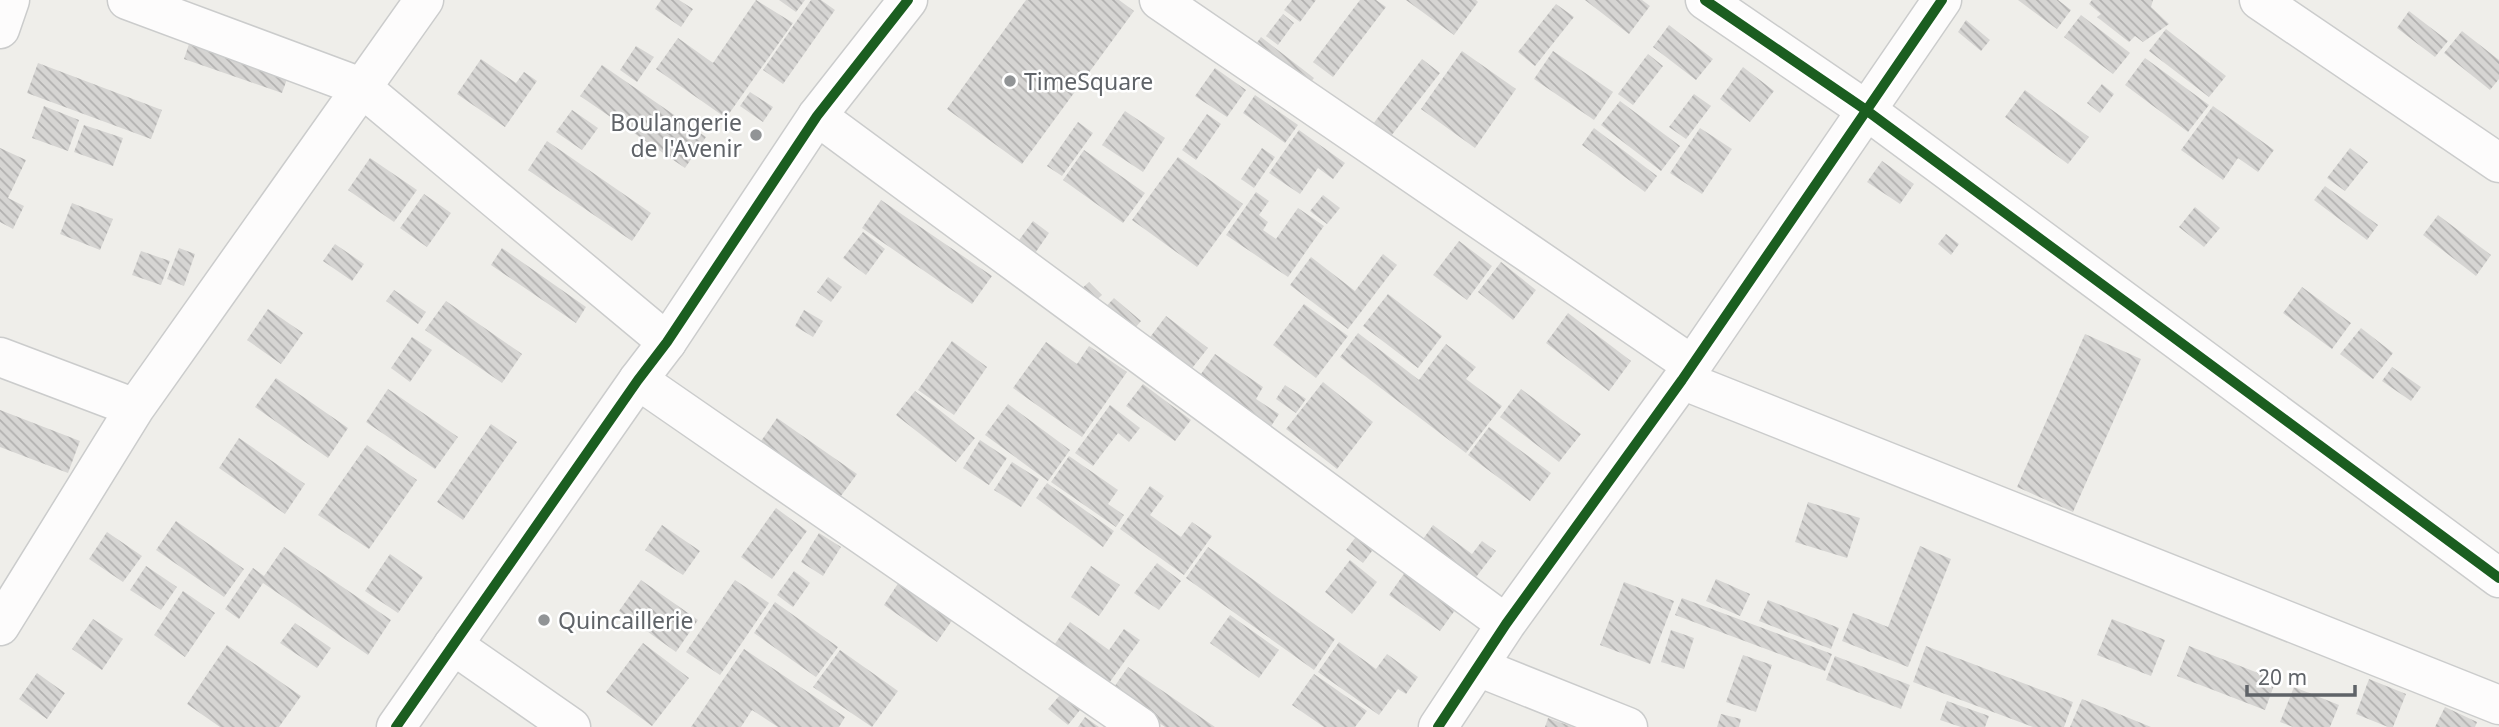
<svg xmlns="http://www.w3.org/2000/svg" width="2499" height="727" font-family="'Noto Sans',sans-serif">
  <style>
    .building { fill: url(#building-back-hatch) }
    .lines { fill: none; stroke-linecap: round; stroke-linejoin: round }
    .minor-casing { stroke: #cbcccc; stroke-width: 41 }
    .tertiary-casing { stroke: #cbcccc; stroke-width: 41 }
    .minor { stroke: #fdfcfc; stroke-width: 38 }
    .tertiary { stroke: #fdfcfc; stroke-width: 38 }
    .cycleway-casing { stroke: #fff; stroke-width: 15 }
    .cycleway { stroke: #1b5e20; stroke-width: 10 }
    .poi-dot { fill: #919496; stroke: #fff; stroke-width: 2.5 }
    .labels { text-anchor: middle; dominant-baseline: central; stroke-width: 5; stroke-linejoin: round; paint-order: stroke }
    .poi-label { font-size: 23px; fill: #5f6368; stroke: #fff; text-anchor: start }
  </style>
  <defs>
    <pattern id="building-back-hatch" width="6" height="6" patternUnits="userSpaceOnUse" patternTransform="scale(1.75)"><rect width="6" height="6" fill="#d6d5d3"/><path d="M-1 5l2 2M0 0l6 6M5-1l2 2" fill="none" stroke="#b1b0af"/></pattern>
  </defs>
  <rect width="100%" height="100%" fill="#efeeea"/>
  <path class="building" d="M661 0H679L693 9 681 27 655 9Z
    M756 0 793 23 726 118 656 69 678 38 713 63Z
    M779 0H805L796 12Z
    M811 0H821L835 10 783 84 763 70Z
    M1026 0H1119L1134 11 1022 164 947 109Z
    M1292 0H1316L1300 22 1284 10Z
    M1360 0H1376L1386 7 1333 77 1313 62Z
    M1406 0H1476L1478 2 1454 35Z
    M1585 0H1642L1650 6 1629 34Z
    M2018 0H2058L2071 10 2057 29Z
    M2092 0H2153L2151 7 2169 24 2143 42 2135 36 2129 42 2097 17 2101 14 2089 4Z
    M1556 4 1574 17 1535 66 1518 52Z
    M2409 11 2448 41 2435 57 2397 28Z
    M1283 14 1294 23 1278 45 1266 36Z
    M2081 15 2130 53 2113 74 2064 37Z
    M1966 20 1990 40 1981 51 1958 32Z
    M1669 25 1713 59 1696 80 1653 47Z
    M2166 29 2226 76 2209 97 2149 51Z
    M2462 31 2499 60V79L2490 90 2444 53Z
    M192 35 291 68 282 93 184 59Z
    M1261 37 1314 78 1304 91 1251 51Z
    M636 46 654 57 637 82 620 70Z
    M1462 51 1516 89 1475 148 1421 109Z
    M1553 51 1613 92 1594 120 1534 79Z
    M1648 54 1663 66 1633 105 1618 94Z
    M2145 58 2209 105 2188 132 2125 85Z
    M481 59 516 83 524 72 537 81 505 127 457 94Z
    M1422 59 1440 73 1384 145 1367 132Z
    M38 63 162 110 151 139 27 93Z
    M602 65 706 137 685 168 580 96Z
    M1743 67 1774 91 1750 122 1720 99Z
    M1215 68 1246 90 1227 117 1195 96Z
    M2102 84 2114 94 2100 113 2087 103Z
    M2025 90 2089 137 2068 164 2005 117Z
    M750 92 773 107 763 122 740 106Z
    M1694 94 1711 106 1686 139 1669 127Z
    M1255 95 1298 125 1285 143 1243 113Z
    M1620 101 1680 146 1661 171 1601 125Z
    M44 106 79 120 68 151 32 138Z
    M2213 106 2274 150 2258 172 2238 158 2223 180 2181 150Z
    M572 110 598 128 582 150 556 132Z
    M1125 111 1165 138 1143 172 1102 145Z
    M1207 114 1221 124 1196 160 1182 150Z
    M1078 122 1093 133 1062 176 1047 166Z
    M84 125 123 138 113 166 74 152Z
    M1594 128 1657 176 1645 192 1582 145Z
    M1700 128 1732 149 1702 194 1670 173Z
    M1299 130 1345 163 1333 179 1318 168 1300 194 1269 173Z
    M547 141 651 213 632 241 528 170Z
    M0 148 26 160 8 198 24 206 13 229 0 222Z
    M1262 148 1275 157 1254 188 1241 179Z
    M2350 148 2368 162 2345 191 2327 178Z
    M1084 150 1145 193 1123 223 1063 180Z
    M1178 157 1243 204 1197 267 1132 220Z
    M370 158 417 190 394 222 348 190Z
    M1882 161 1914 184 1900 204 1867 182Z
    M2325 186 2378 225 2367 240 2314 200Z
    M1256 192 1269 201 1259 215 1268 222 1263 230 1276 239 1298 208 1324 226 1288 277 1226 235Z
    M424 194 451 213 427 247 400 228Z
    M1323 195 1340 208 1327 224 1310 211Z
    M881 200 992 276 972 304 862 228Z
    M72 203 113 219 100 250 60 234Z
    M2195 207 2220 228 2204 247 2179 227Z
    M2438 215 2491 255 2476 276 2423 235Z
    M1033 221 1049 233 1031 259 1014 247Z
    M863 232 885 249 866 275 843 258Z
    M1946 234 1959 244 1951 255 1938 244Z
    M1459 241 1492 266 1467 300 1433 275Z
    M335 244 364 264 352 281 323 261Z
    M179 248 195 254 184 286 167 279Z
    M502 248 586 307 576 323 491 265Z
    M141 251 170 261 161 285 132 275Z
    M1383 254 1397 265 1348 329 1290 285 1311 257 1355 291Z
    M1501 262 1536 290 1513 320 1478 292Z
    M828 277 842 287 831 302 817 292Z
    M1089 282 1102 295 1091 305 1078 292Z
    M2302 287 2351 323 2332 349 2283 313Z
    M394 290 426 312 418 324 386 301Z
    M1388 294 1442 336 1418 368 1363 326Z
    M1114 298 1141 321 1130 334 1102 311Z
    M446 301 522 354 502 383 425 330Z
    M1304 304 1348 336 1316 378 1273 345Z
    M268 309 303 333 281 364 247 340Z
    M804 310 823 321 813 337 795 326Z
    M1568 313 1631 361 1609 391 1546 343Z
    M1166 316 1208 348 1189 372 1148 340Z
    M2361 328 2393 353 2373 379 2340 354Z
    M1358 333 1419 380 1446 344 1476 367 1466 379 1502 406 1466 453 1340 357Z
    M2085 334 2141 359 2073 512 2017 487Z
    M412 337 432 350 410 382 391 368Z
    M952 341 987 367 954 415 918 390Z
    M1046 342 1077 364 1089 346 1127 372 1082 437 1013 388Z
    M1215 354 1263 387 1256 399 1279 414 1266 434 1194 384Z
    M2392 367 2421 387 2411 401 2382 381Z
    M276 378 348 428 328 458 255 407Z
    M1323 382 1373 422 1337 469 1286 429Z
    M1143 384 1191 420 1175 441 1126 406Z
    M1285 385 1306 399 1296 413 1276 399Z
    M388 389 458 437 435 469 366 422Z
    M1521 389 1581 434 1559 462 1500 417Z
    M915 391 975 438 956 462 896 415Z
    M1008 404 1070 450 1048 481 985 435Z
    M1110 405 1140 428 1129 442 1118 433 1093 466 1075 453Z
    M0 410 80 441 68 473 0 447Z
    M777 418 857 474 838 500 759 444Z
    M491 424 517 442 463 520 437 502Z
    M1489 427 1551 473 1530 501 1468 455Z
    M239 438 305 484 285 514 219 468Z
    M980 440 1007 458 989 485 963 468Z
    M367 445 417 480 369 549 318 515Z
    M1069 456 1118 490 1108 504 1124 515 1116 527 1051 482Z
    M1012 462 1039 479 1021 507 994 490Z
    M1047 483 1114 531 1103 547 1036 498Z
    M1150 486 1164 496 1150 515 1181 537 1192 522 1212 536 1184 575 1120 529Z
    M1808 502 1860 518 1847 558 1795 542Z
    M776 508 807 531 772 579 741 557Z
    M176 521 244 569 224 597 156 550Z
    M662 525 700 551 683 575 645 550Z
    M1433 525 1472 554 1482 541 1496 551 1473 581 1421 542Z
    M107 532 142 556 123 582 89 559Z
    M819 533 841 547 823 576 801 562Z
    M1358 534 1375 547 1363 563 1346 550Z
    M1920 546 1951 559 1908 667 1842 641 1853 613 1888 627Z
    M284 547 391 620 368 655 263 583 239 619 225 609 253 568 264 576Z
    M1208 547 1335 639 1314 670 1186 578Z
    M390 554 423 577 398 613 365 591Z
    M1350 560 1377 582 1352 614 1325 592Z
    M1157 563 1181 581 1159 610 1134 593Z
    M146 566 177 587 161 610 130 590Z
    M1091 566 1120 585 1099 616 1071 597Z
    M794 571 810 583 793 607 777 595Z
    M1406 571 1458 606 1440 631 1389 595Z
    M1716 579 1750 594 1740 616 1706 601Z
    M641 580 698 620 676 652 619 611Z
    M735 580 769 603 720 675 686 652Z
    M899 582 953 619 937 642 884 605Z
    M1624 582 1674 601 1650 664 1600 645Z
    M183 591 215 613 185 657 154 635Z
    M1682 598 1832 654 1825 671 1675 615Z
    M1768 600 1839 628 1831 649 1759 621Z
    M775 602 838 647 816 677 754 633Z
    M1230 615 1279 650 1259 678 1210 643Z
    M93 619 123 639 102 670 72 649Z
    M2112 619 2165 640 2151 676 2097 655Z
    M1070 622 1109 650 1124 629 1140 640 1104 690 1050 651Z
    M295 623 331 648 317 668 280 643Z
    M1671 630 1694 638 1684 669 1661 662Z
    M1339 642 1376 669 1387 654 1418 677 1406 694 1398 689 1379 715 1318 672Z
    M643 643 689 678 652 726 606 692Z
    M227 645 301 696 279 727H220L187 704Z
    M1926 646 2073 702 2064 727H2033L1913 682Z
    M2189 646 2276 680 2265 710 2177 676Z
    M744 649 845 717 839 727H778L752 710 741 727H691Z
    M840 650 898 691 872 727 813 687Z
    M1743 655 1772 665 1756 712 1726 702Z
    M1835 656 1910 685 1901 709 1826 680Z
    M1128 667 1215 727H1165L1112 690Z
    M37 673 65 693 47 719 19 699Z
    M1314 674 1367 711 1355 727H1324L1292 705Z
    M2369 679 2406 694 2393 727H2388L2356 714Z
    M2294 687 2339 705 2330 727H2293L2280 722Z
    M1060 695 1080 710 1068 725 1048 709Z
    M2082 699 2151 727H2070Z
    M1947 701 1989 716 1985 727H1961L1940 720Z
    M2445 707 2477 722 2475 727H2435Z
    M1721 714 1741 719 1739 727H1717Z
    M1085 717 1099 727H1078Z
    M1548 718 1573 727H1545Z"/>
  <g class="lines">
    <defs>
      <path id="minor" d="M127 0 361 87 667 342
        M1159 0 1692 365
        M1705 0 1866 110 2499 578
        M2259 0 2499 163
        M0 29 10 0
        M817 116 1506 624
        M0 357 135 408
        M638 380 1140 727
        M1682 380 2499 705
        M0 626 135 408 424 0
        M453 645 571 727
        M1478 667 1628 727
        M1438 727 1506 624 1682 380 1942 0"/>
      <path id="tertiary" d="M396 727 638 380 667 342 817 116 908 0"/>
    </defs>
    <use href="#minor" class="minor-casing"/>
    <use href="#tertiary" class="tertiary-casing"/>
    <use href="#minor" class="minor"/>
    <use href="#tertiary" class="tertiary"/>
    <defs>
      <path id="cycleway" d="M1705 0 1866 110 2499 578
        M396 727 638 380 667 342 817 116 908 0
        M1438 727 1506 624 1682 380 1942 0"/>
    </defs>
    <use href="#cycleway" class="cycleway-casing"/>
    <use href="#cycleway" class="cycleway"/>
  </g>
  <g class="poi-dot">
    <circle cx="1010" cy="81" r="7"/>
    <circle cx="756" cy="135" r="7"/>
    <circle cx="544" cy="620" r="7"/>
  </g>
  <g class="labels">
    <g class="poi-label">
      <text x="1024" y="81">TimeSquare</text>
      <text x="742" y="122" text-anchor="end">Boulangerie<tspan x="742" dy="26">de l'Avenir</tspan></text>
      <text x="558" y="620">Quincaillerie</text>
    </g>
  </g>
  <path d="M2247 685v10h108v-10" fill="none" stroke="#5f6368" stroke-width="3.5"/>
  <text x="2258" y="685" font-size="21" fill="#5f6368" stroke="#ffffff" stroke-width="5" paint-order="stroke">20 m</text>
</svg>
